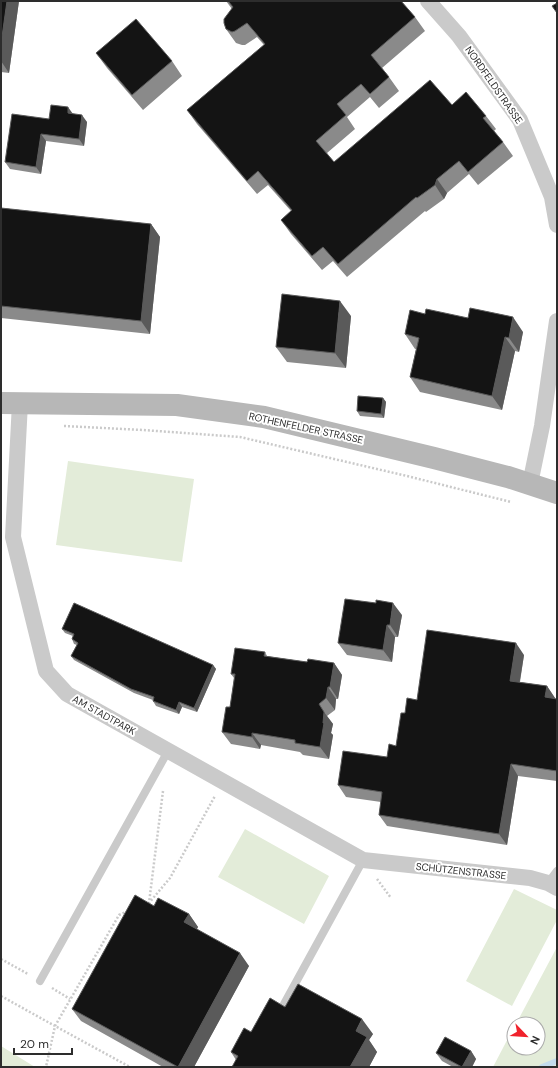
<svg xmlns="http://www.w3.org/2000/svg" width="558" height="1068" font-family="'DM Sans',sans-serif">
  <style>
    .green { fill: #e3ecd9 }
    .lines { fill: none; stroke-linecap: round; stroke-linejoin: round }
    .stream { stroke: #c4dced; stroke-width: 6 }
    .path { stroke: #cacaca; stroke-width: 2.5; stroke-dasharray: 2 2; stroke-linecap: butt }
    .service { stroke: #cacaca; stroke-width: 8 }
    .minor { stroke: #cacaca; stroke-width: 16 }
    .secondary { stroke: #b7b7b7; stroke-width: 22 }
    .wall { fill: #8a8a8a }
    .shaded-wall { fill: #5a5a5a }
    .building { fill: #141414; stroke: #5a5a5a }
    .labels { text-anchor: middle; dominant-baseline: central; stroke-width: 4; stroke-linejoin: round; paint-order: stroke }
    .street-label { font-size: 10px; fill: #2d2d2d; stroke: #fff }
  </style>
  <rect width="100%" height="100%" fill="#fff"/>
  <path class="green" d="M68 461 194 479 182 562 56 545Z
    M245 829 329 876 304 924 218 877Z
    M514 889 557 910V920L512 1006 466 981Z
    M557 947V1067H493L514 1027V1048H538V1024H516Z
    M1 1046 35 1067H1Z"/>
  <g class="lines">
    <path class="stream" d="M542 1067 557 1061"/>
    <path class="path" d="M64 426 143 430 240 437 407 476 511 502
      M163 791 149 903 170 878 215 796
      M377 879 391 898
      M128 911 119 915 55 1026 130 1067
      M1 959 28 974
      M52 988 70 999
      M1 996 55 1026 46 1067"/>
    <path class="service" d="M548 883 557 871
      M40 981 168 751
      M284 1004 363 860"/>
    <path class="minor" d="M428 1 459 36 520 120 552 197 557 225
      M20 403 13 537 46 671 67 694 363 860 530 878 548 883 557 888
      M530 484 542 426 557 321"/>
    <path class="secondary" d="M1 403 177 405 264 417 434 458 508 477 557 493"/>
  </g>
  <path class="wall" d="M1 1H19L9 73 1 72Z
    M226 1H401L415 17 425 31 382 68 389 77 399 91 379 108 370 97 347 117 355 129 327 153 334 162 452 105 486 116 496 129 494 131 503 142 513 156 478 185 469 174 447 193 444 199 426 212 425 211 347 277 333 261 322 270 291 234 281 220 291 211 268 185 257 194 197 124 187 110 264 45 257 37 245 45H242L236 43 226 29 232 9Z
    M96 53 172 61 182 76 143 110 107 68Z
    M73 114 87 122 84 146 46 141 41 174 10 169 5 162 49 119Z
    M1 208 151 224 160 237 150 334 1 318Z
    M425 314 523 332 519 352 515 351 502 410 420 392 410 377 416 349H415L405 334Z
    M351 316 346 368 287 362 276 347Z
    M383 398 386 402 384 418 360 416 357 411Z
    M402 615 398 637H395L392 662 347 655 338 643Z
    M62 629 213 665 216 669 197 712 182 707 179 714 156 706 153 701V700L134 693 74 660 71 656 77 645 74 644 72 639 73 636 65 633Z
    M265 652 267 656 307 662 334 663 342 675 338 699H336L335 710 327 716 333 724 331 733 333 735 329 759 303 755 300 752 261 745 260 749 231 744 222 732 230 707 234 678 231 674Z
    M524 655 520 682 547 686 555 698V699H557V781L518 776 507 845 387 826 379 815 381 802 346 797 338 785 387 757 396 746 405 713 417 700Z
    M154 906 189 914 198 927 197 929 249 966 194 1067H163L81 1021 72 1009Z
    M285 1007 373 1034 369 1040 377 1052 369 1067H232L236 1060 231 1052 251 1032Z
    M471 1051 476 1059 472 1067H453L442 1061 436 1053Z"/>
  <path class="shaded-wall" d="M7 1H19L9 73 1 61V44Z
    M68 107 73 114 68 113Z
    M82 115 87 122 84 146 79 139Z
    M41 134 46 141 41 174 36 167Z
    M437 179 447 193 444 199 435 185Z
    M151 224 160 237 150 334 141 321Z
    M340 301 351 316 346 368 335 353Z
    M513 317 523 332 519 352 509 338Z
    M505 337 515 351 502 410 492 396Z
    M383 398 386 402 384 418 381 414Z
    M393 603 402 615 398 637 390 625Z
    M387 625 395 637 392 662 383 650Z
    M516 643 524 655 518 692 510 681Z
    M334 663 342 675 338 699 330 687Z
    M213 665 216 669 197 712 194 708Z
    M547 686 555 698 553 709 545 697Z
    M328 687 336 699 335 710 326 698Z
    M179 702 182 707 179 714 176 710Z
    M324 712 333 724 331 733 333 735 329 759 320 747 323 723Z
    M252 733 261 745 260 749 252 737Z
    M511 764 518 776 507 845 499 834Z
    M189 914 198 927 193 935 184 922Z
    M240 953 249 966 194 1067H178Z
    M362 1019 373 1034 369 1040 377 1052 369 1067H350L356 1031Z
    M471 1051 476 1059 472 1067H462Z"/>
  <path class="building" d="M1 1H7L1 44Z
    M228 1H401L415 17 371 55 389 77 370 94 361 84 337 104 346 115 316 141 334 162 430 80 452 105 466 92 486 116 483 118 503 142 468 172 459 161 437 179 435 185 417 198 416 197 338 264 323 247 312 256 281 220 292 210 258 171 247 181 187 110 265 44 247 23 235 31 232 32 226 29 224 23V19L233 7Z
    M557 3V13L552 6Z
    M136 19 172 61 132 95 96 53Z
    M51 105 68 107V113L82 115 79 139 41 134 36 167 5 162 12 114 49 119Z
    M1 208 151 224 141 321 1 306Z
    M282 294 340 301 335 353 276 347Z
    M470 308 513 317 509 338 505 337 492 396 410 377 419 338 405 334 410 310 425 314 426 309 468 318Z
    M358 396 383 398 381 414 357 411Z
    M345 599 376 603V600L393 603 390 625H387L383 650 338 643Z
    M74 603 213 665 194 708 179 702 176 710 153 701 154 697 131 689 71 656 78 643 72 639 74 634 62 629Z
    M427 630 516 643 510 681 547 686 545 697 557 699V771L511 764 499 834 379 815 382 792 338 785 343 751 387 757 389 744 396 746 401 713H405L407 698 417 700Z
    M235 648 265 652 264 656 307 662 308 659 334 663 330 687H328L326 698 319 704 324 712 323 723H324L320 747 295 743V740L252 733V737L222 732 226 707H230L235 674H231Z
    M135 895 154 906 158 898 189 914 184 922 240 953 178 1067 72 1009Z
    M298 984 362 1019 356 1031 367 1037 350 1067H232L238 1056 231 1052 244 1028 251 1032 270 998 285 1007Z
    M445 1037 471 1051 462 1067 436 1053Z"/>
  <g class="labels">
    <g class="street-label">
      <text transform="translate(494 85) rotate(55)">NORDFELDSTRASSE</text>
      <text transform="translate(306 428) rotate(12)">ROTHENFELDER STRASSE</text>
      <text transform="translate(104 715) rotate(29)">AM STADTPARK</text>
      <text transform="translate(461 871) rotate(6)">SCHÜTZENSTRASSE</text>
    </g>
  </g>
  <rect width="558" height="1068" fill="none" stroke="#2d2d2d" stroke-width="4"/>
  <g transform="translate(526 1036) rotate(115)"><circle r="19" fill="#ffffff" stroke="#ababab"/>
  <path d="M0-3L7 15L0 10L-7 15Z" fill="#f0222c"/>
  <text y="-6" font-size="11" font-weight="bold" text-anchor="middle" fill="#2d2d2d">N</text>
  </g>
  <path d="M14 1048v6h58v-6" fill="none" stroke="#2d2d2d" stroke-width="2"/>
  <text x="20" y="1048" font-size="12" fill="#2d2d2d" stroke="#ffffff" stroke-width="3" paint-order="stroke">20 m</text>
</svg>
